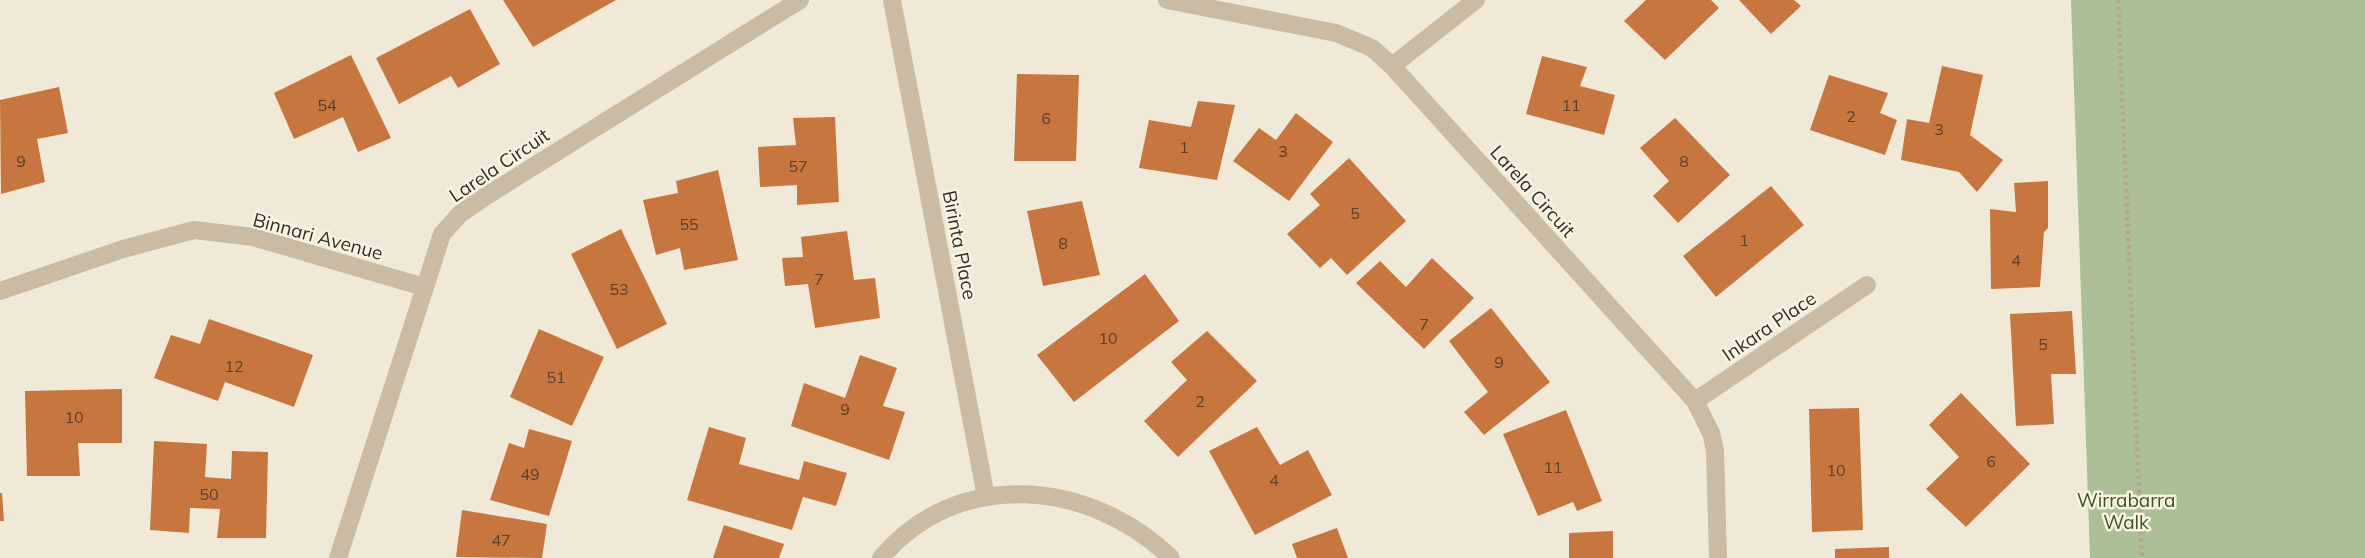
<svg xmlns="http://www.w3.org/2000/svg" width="2365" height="558" font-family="Mulish,sans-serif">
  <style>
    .green { fill: #acc098 }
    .building { fill: #c8763f }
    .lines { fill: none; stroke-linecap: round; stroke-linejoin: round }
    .path { stroke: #b5a58e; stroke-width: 4.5; stroke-dasharray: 3.5 3.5; stroke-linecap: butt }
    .minor { stroke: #c9bba4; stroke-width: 18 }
    .labels { text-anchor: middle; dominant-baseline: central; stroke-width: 5; stroke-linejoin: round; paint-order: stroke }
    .number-label { font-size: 16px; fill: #593f2c }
    .street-label { font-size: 19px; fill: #342d26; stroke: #f9f3e4 }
    .park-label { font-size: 19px; fill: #3d5329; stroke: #f9f3e4 }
  </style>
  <rect width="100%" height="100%" fill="#f1e9d8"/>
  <path class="green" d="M2071 0H2365V558H2090Z"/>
  <path class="building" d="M503 0H616L533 47Z
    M1646 0H1711L1719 8 1665 60 1624 21Z
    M1739 0H1794L1801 6 1771 34Z
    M470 9 500 64 458 88 451 76 399 104 376 58Z
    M351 55 391 138 358 152 343 117 294 139 274 93Z
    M1542 56 1587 67 1580 86 1615 95 1604 135 1526 114Z
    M1942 66 1983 75 1970 135 2003 160 1977 192 1959 172 1901 160 1907 119 1929 123Z
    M1017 74 1079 75 1076 161H1014Z
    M1829 75 1888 93 1880 113 1897 120 1885 155 1810 130Z
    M59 87 68 133 37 139 45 182 1 194 0 100Z
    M1198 101 1235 105 1217 180 1139 168 1149 120 1191 127Z
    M1296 113 1333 142 1289 201 1233 161 1259 128 1276 140Z
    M835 117 839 202 797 205V185L760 187 758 147 796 145 793 118Z
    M1675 118 1730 175 1678 223 1653 196 1669 181 1640 148Z
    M1349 158 1406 221 1347 275 1331 258 1320 268 1287 234 1320 205 1310 194Z
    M718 170 738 260 684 270 680 248 656 255 643 200 678 193 676 181Z
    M2048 181V228L2044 232 2040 287 1991 289 1990 209 2016 212 2014 183Z
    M1771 186 1804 225 1716 297 1683 256Z
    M1082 201 1100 275 1043 286 1027 211Z
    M621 229 667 324 617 349 571 254Z
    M847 231 854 280 875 278 880 318 815 328 808 284 785 286 782 258 803 257 801 237Z
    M1432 258 1474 298 1424 349 1356 283 1380 261 1406 287Z
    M1145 274 1179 321 1074 402 1037 355Z
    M1491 308 1550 382 1484 435 1464 412 1488 392 1449 341Z
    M2072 311 2076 374H2051L2054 424 2016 426 2010 314Z
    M209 319 313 355 294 407 225 382 218 401 154 378 171 335 200 344Z
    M539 329 604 357 572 426 510 397Z
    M1207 331 1257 381 1178 457 1144 421 1187 380 1171 362Z
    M860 355 897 368 883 406 905 412 889 460 791 426 804 383 845 398Z
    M122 389V443H78L80 476H27L25 391Z
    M1961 393 2030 464 1966 527 1926 489 1959 457 1929 425Z
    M1859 408 1863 530 1812 532 1809 409Z
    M1566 410 1602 501 1577 511 1573 502 1538 516 1503 434Z
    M709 427 746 438 739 464 799 480 804 461 847 473 836 506 803 497 792 530 687 500Z
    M1257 427 1280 465 1308 450 1332 495 1255 535 1209 451Z
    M529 429 572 441 549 516 490 500 509 443 524 448Z
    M154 441 207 444 205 477 231 479 232 451 268 452 266 538H217L220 509 190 508 189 533 150 530Z
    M0 493H2L4 521H0Z
    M462 510 547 524 542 558 456 557Z
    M724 525 784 544 779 558H713Z
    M1337 528 1348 558H1297L1292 544Z
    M1613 531V558H1569V533Z
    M1889 547V558H1835V549Z"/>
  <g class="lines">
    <path class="path" d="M2118 0 2142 558"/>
    <path class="minor" d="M892 0 986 497
      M1167 0 1336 33 1372 48 1392 66 1695 401 1711 433 1715 450 1718 558
      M1392 66 1476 0
      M0 291 123 249 194 230 253 237 424 287
      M1695 401 1867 285
      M338 558 442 234 460 214 483 198 800 0
      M881 558C958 466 1091 480 1171 558"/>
  </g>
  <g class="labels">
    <g class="number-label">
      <text x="327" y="105">54</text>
      <text x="1571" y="105">11</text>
      <text x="1851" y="116">2</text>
      <text x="1046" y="118">6</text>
      <text x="1939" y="129">3</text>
      <text x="1184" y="147">1</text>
      <text x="1283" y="151">3</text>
      <text x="21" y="161">9</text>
      <text x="1684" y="161">8</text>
      <text x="798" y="166">57</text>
      <text x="1355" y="213">5</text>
      <text x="689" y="224">55</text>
      <text x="1744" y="240">1</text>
      <text x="1063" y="243">8</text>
      <text x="2016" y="260">4</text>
      <text x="819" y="279">7</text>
      <text x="619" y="289">53</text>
      <text x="1424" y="324">7</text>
      <text x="1108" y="338">10</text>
      <text x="2043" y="344">5</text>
      <text x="1499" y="362">9</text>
      <text x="234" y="366">12</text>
      <text x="556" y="377">51</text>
      <text x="1200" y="401">2</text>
      <text x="845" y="409">9</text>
      <text x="74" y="417">10</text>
      <text x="1991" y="461">6</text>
      <text x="1553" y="467">11</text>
      <text x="1836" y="470">10</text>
      <text x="530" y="474">49</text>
      <text x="1274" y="480">4</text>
      <text x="209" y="494">50</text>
      <text x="501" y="540">47</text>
    </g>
    <g class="street-label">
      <text transform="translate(499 165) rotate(-34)">Larela Circuit</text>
      <text transform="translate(1533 191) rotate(48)">Larela Circuit</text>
      <text transform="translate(318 236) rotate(15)">Binnari Avenue</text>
      <text transform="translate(960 245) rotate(79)">Birinta Place</text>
      <text transform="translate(1769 326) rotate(-34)">Inkara Place</text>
    </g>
    <g class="park-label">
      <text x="2126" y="500">Wirrabarra<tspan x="2126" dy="22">Walk</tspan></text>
    </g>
  </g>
</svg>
